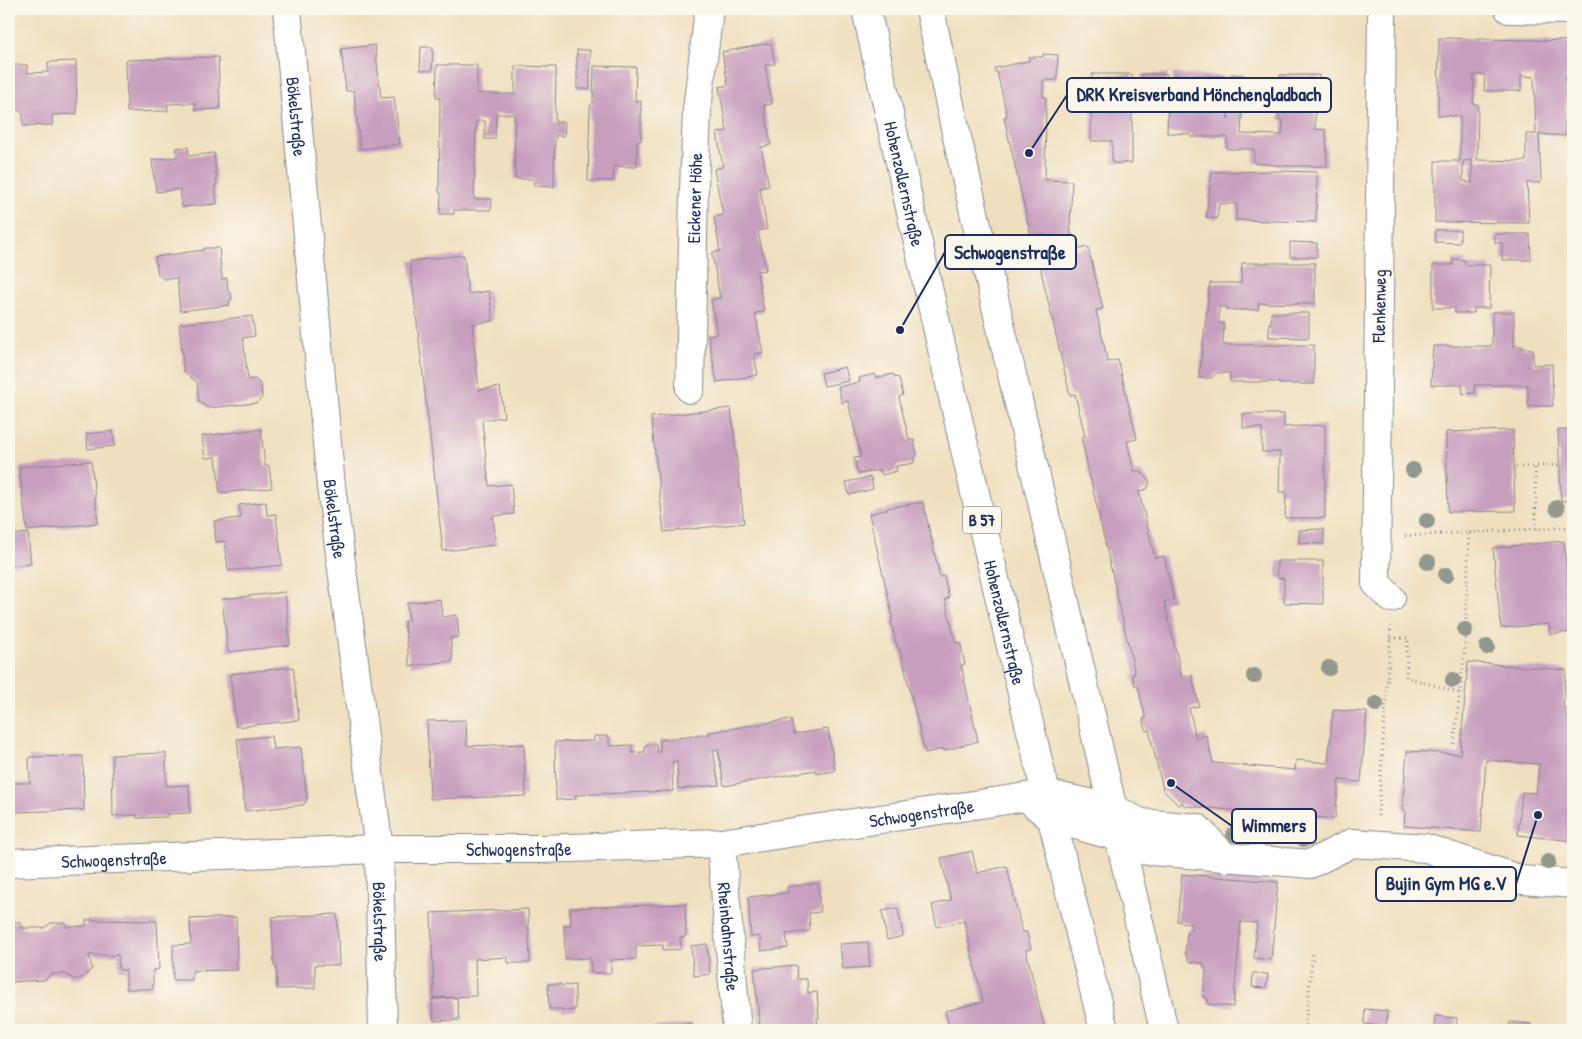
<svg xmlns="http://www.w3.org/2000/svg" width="1582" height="1039" font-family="'Patrick Hand',sans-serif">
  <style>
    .building { fill: #c79ebe; fill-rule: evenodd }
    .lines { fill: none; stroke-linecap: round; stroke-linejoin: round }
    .minor-casing { stroke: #86878e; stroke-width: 30 }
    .major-casing { stroke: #86878e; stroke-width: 30 }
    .path { stroke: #86878e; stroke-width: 3; stroke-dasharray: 1 4; stroke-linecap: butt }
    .minor { stroke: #fff; stroke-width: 28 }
    .major { stroke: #fff; stroke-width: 28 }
    .tree { fill: #91988d }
    .labels { text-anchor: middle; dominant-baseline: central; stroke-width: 4; stroke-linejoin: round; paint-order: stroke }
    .shield { fill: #fbf7ec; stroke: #5e6b89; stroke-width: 1 }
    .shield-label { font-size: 16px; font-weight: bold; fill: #1b2f5e }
    .street-label { font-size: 18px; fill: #1b2f5e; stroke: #fbf7ec }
    .leader { fill: none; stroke: #1b2f5e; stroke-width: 2 }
    .callout-dot { fill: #1b2f5e; stroke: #fbf7ec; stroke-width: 2 }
    .callout { fill: #fbf7ec; stroke: #1b2f5e; stroke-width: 2 }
    .callout-label { font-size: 19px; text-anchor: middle; font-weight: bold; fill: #1b2f5e }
  </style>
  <rect width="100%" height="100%" fill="#fbf7ec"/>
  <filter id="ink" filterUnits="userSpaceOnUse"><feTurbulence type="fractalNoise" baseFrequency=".02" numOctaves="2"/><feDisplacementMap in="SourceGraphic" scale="10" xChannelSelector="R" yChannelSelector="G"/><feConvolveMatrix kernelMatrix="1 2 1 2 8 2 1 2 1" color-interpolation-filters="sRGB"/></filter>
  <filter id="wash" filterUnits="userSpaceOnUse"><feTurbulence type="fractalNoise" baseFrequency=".0096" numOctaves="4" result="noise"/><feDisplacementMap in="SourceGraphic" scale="20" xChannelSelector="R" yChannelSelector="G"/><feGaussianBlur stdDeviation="1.12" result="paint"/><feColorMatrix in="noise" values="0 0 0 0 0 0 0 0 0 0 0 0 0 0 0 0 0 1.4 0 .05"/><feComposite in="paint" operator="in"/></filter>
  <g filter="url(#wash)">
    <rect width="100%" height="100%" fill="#f0dfbf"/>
    <g id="blocks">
      <path class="building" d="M1439 38 1573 41V74H1566L1565 136 1539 134 1541 183H1527L1529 223 1435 222V161H1460V116L1438 115ZM1474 75H1485L1484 91H1521V76L1534 77 1536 134H1526V161L1477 160 1478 104H1473ZM1472 160V183H1467V181H1463V161Z
        M771 43 775 64 765 65 772 104 764 105 771 145 761 147 769 186 760 188 767 229 758 231 766 270 757 271 764 312 755 313 763 353 754 354 758 375 717 382 708 335 717 334 711 300 720 298 712 253 720 251 714 217 723 215 714 169 723 167 717 133 727 131 719 87 728 85 722 52Z
        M375 45 381 98 394 97 400 144 360 149 354 91H346L341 49Z
        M421 47H433L432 71 420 70Z
        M577 50H590V89H577Z
        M1043 54 1058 55 1057 80H1043V97H1046L1045 180 1072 181 1070 228 1075 250 1088 247 1103 309 1096 310 1108 362 1118 360 1137 439 1127 441 1134 471H1141L1150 482 1147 489 1139 492 1155 558 1164 556 1174 600 1164 602 1182 677 1192 675 1199 706 1189 708 1196 738 1206 735 1213 763 1295 770 1296 760 1328 763 1333 710 1367 712 1361 782 1339 780 1335 819 1186 806 1181 803 1179 806 1163 790 1149 730 1146 731 1143 719H1146L1138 686H1135L1132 674H1135L1081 437 1085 436 1075 394 1070 395 1038 258 1049 256 1044 234 1031 237 1004 117 1007 116 1004 102 997 72H995V68L1029 61V57H1043Z
        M218 57 220 109 195 110V103L167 104 168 111 127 112 126 60Z
        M76 61 77 114 52 115 53 125 23 126V114L13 105 9 106V65H27L28 73 48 72V62Z
        M437 65H477V93L496 94H515V66L556 67 555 122H565L564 136H555L554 187 534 186V179H515L514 114H496L495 139H485V121H476L474 199H492L491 210H454V214H440L441 193H439L440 98H436Z
        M594 66 636 67 635 101H641V141H637V167L614 166 613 181H588L590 106 593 103Z
        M1092 74H1132V163H1112V141H1091Z
        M1142 74H1167L1166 101H1141Z
        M1173 74 1229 76 1228 119 1231 74 1244 75 1241 134 1282 135 1283 120H1279L1280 75H1319L1318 107H1315V129L1326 130 1327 166H1287L1254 163V149H1227V137H1191V134L1167 133 1168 105H1172Z
        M188 147 189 156 214 153 217 185H215L217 204 182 207 180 189 156 192 152 160 177 157 176 148Z
        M1279 171 1317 172 1316 222 1236 220 1237 204H1219L1217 219 1206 217 1212 172Z
        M1435 230H1460V243L1435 242Z
        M1495 234H1530L1531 260H1502V243H1495Z
        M1290 242 1317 243V257H1290Z
        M205 248H219L222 279 227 278 228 291 231 293 232 299 229 301 230 305 180 311 177 278 164 279 158 274 155 257 203 250Z
        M464 255 468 294 489 291 493 321 472 324 479 390 500 387 504 417 482 420 489 486 511 484 514 514 493 516 496 545 443 551 410 261Z
        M1453 259 1465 260V265H1490L1489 308H1474V313H1455V308H1433V265H1453Z
        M1242 263H1315V304L1259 303 1258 310H1227V307H1219V323H1224L1223 345H1314V384H1279V382H1230V373H1216L1212 378H1199L1210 283H1241Z
        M1492 312H1514V346H1522V348L1533 349V365L1552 364 1553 406H1528V385H1474L1475 393 1463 394 1462 385H1431L1433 346H1492Z
        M1271 313H1309V338L1269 337V323L1271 324Z
        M252 316 255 336 243 338 248 380 255 379 261 385 262 397 257 403 208 408 199 401 197 382 184 372 179 324Z
        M845 367 849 381 824 386 821 373Z
        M875 374 876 378 894 374V377L899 378 903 395 899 397 909 440H914L917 456 913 459 914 463 896 466 897 471 882 475 880 470 858 474 854 458 861 457 848 401 842 403 838 387 860 382 859 378Z
        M731 408 744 523 664 532 651 417Z
        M1243 414H1284V427L1325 425V518H1285L1286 492H1279L1280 452H1262V428H1243Z
        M261 429 265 466H269L272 488 220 493 216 457 205 458 202 436Z
        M1513 430 1515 511 1448 512 1446 432Z
        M1558 430H1573V500L1561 501Z
        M113 431 115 446 88 449 86 434Z
        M91 461 98 523 27 531 19 467Z
        M871 477 873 489 849 495 846 482Z
        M266 502 267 515 276 514 282 565 228 571 225 541 216 542 214 521 241 518 239 505Z
        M923 502 940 577 944 576 949 598 945 599 956 643 960 642 965 664 961 665 978 741 944 751V749L925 753 901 653H900L899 647H897L891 622 892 621V614L869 514 888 509 887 508Z
        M1324 529V544L1299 543V530Z
        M28 533 31 564 9 566V535Z
        M1564 541 1573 632 1550 634 1549 624 1501 628 1493 548Z
        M1277 561H1323V604L1284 603V578H1277Z
        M285 592 290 645 228 652 222 599Z
        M440 599 442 617 457 615 459 637 450 638 453 661 410 666 404 621H409L407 603Z
        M1468 662 1566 670 1563 708 1573 709V790L1568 795H1573V841L1518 835 1522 792 1536 793 1539 764 1486 760 1481 832 1404 826 1405 811 1402 810 1407 751 1460 754Z
        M293 667 299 720 236 727 230 674Z
        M791 719 794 734 828 729 835 771 817 774 816 770 724 786 718 749 713 750 719 785 678 789 677 761 672 762 673 791 575 795 576 799 556 800 555 742 594 741V736H609V746L632 745V753L645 752V745L656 744 657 752H660V740L710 734V732Z
        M466 720 467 746 524 744 526 796 430 799 427 721Z
        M271 736 273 749 301 747 307 800 303 805 245 811 237 739Z
        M166 753V786L189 785 190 813 167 814V817L137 818V815L113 816 112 755Z
        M83 756 84 810 9 812V783H30L29 757Z
        M972 851 977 873 1007 866 1022 932H1027L1031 949 1026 950 1045 1030H950L945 1011 983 1002 964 921 937 927 932 905 951 900 941 858Z
        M1182 874 1278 882 1271 960 1254 958 1257 923 1241 922 1233 1007 1208 1004V999L1203 997 1206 972 1203 963 1190 962 1185 953 1187 931 1191 929 1192 924 1177 921Z
        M818 883 820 912 809 913 810 931 786 934 788 948 761 951 760 936 751 937 748 897 788 893 787 887Z
        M685 904 686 934 685 937 680 938 681 949 663 950V945L636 946V959L611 960V973H591L590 958 565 959 564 925H571L570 908Z
        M898 908 903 936 887 940 882 911Z
        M528 909 530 963H508V957L475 959 476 996 434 998 431 913Z
        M337 914 339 965H315V988L277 989 276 966H274L272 917Z
        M236 917 237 970 192 971V980H173V945L191 944 190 919Z
        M86 920 157 921 159 969 153 970V989H126V970H119L118 955H89L92 969 80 979H73L66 974H51L45 980 9 982V922H21V928H44L51 923H66V927L86 926Z
        M868 942 870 967 843 969 840 944Z
        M707 944 710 974 694 976 691 946Z
        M796 965 797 979H807L808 993 817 992 819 1018H817L818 1030H760L754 969Z
        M1253 973 1268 974 1266 988 1252 987Z
        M548 984H561L562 986 575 985V1010L562 1011V1009H549Z
        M457 998 459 1020 434 1021 432 999Z
        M1365 1009 1387 1011 1386 1026 1364 1024Z
        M1435 1016 1457 1018 1456 1030H1434Z
        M1510 1022 1531 1024V1030H1509Z
        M692 1023 693 1030H640V1029Z"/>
    </g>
  </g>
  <g filter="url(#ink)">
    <use href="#blocks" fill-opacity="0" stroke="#86878e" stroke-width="1"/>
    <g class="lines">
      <defs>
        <g id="minor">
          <path id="s1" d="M287 9 331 486 379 849 383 1030"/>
          <path d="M1382 9 1376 583 1391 598"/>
          <path d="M1509 9 1573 10"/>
          <path id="s2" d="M690 389 694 189 697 110 709 9"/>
          <path d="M1035 805 1051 818 1118 837 1139 850 1310 864 1352 843 1426 848 1522 880 1573 884"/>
          <path id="s3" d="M721 843 737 1030"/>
          <path id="s4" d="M9 863 379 849H540L721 843 1046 794 1112 808 1141 823 1197 828 1226 858"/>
        </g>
        <g id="major">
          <path id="s5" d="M866 9C941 350 1019 691 1104 1030"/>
          <path d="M930 9C963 174 1004 338 1042 502 1083 678 1122 854 1164 1030"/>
        </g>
      </defs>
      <use href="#minor" class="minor-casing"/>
      <use href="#major" class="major-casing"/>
      <path class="path" d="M1516 467 1535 466
        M1536 529 1535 466 1559 465
        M1405 536 1573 527
        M1391 638H1408L1406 677 1460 693
        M1454 744 1465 647 1469 532
        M1378 816 1391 626
        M1305 1030 1313 951"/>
      <use href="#minor" class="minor"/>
      <use href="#major" class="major"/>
    </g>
    <g class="tree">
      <circle cx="1413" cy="470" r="8"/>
      <circle cx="1557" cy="508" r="8"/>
      <circle cx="1427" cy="521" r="8"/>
      <circle cx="1428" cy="562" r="8"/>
      <circle cx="1446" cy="575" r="8"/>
      <circle cx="1465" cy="630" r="8"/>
      <circle cx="1487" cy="647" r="8"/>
      <circle cx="1329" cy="668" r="8"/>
      <circle cx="1254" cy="676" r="8"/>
      <circle cx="1453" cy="680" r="8"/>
      <circle cx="1376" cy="704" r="8"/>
      <circle cx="1234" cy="834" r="8"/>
      <circle cx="1304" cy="839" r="8"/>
      <circle cx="1548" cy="862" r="8"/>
    </g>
  </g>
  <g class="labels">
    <rect class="shield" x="963" y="506.5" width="38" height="27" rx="4"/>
    <g class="shield-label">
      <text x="982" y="520">B 57</text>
    </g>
    <g class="street-label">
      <text stroke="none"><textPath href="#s1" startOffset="108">Bökelstraße</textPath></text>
      <text stroke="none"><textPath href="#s5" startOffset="179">Hohenzollernstraße</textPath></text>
      <text stroke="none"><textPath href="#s2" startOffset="191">Eickener Höhe</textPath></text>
      <text transform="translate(1379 306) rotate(-89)">Flenkenweg</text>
      <text stroke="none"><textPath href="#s1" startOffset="512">Bökelstraße</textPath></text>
      <text stroke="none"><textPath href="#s5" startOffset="629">Hohenzollernstraße</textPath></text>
      <text stroke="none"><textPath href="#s4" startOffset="915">Schwogenstraße</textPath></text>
      <text stroke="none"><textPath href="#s4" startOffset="510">Schwogenstraße</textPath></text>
      <text stroke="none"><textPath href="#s4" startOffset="105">Schwogenstraße</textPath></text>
      <text stroke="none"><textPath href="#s1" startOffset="918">Bökelstraße</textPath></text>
      <text stroke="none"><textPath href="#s3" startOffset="94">Rheinbahnstraße</textPath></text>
    </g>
  </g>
  <path class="leader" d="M1029 153L1067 95M900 330L945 252M1171 783L1232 826M1538 815L1516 884"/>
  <g class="callout-dot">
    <circle cx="1029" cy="153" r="5"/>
    <circle cx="900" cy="330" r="5"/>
    <circle cx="1171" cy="783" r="5"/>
    <circle cx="1538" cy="815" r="5"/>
  </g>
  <g class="callout">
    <rect x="1067" y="78" width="264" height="34" rx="5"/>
    <rect x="945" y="235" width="131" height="34" rx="5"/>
    <rect x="1232" y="809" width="84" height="34" rx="5"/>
    <rect x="1376" y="867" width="140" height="34" rx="5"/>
  </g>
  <g class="callout-label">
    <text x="1199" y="101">DRK Kreisverband Mönchengladbach</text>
    <text x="1010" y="259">Schwogenstraße</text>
    <text x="1274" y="832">Wimmers</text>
    <text x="1446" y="890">Bujin Gym MG e.V</text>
  </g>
  <rect width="1582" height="1039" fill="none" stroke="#fbf7ec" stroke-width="30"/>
</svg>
